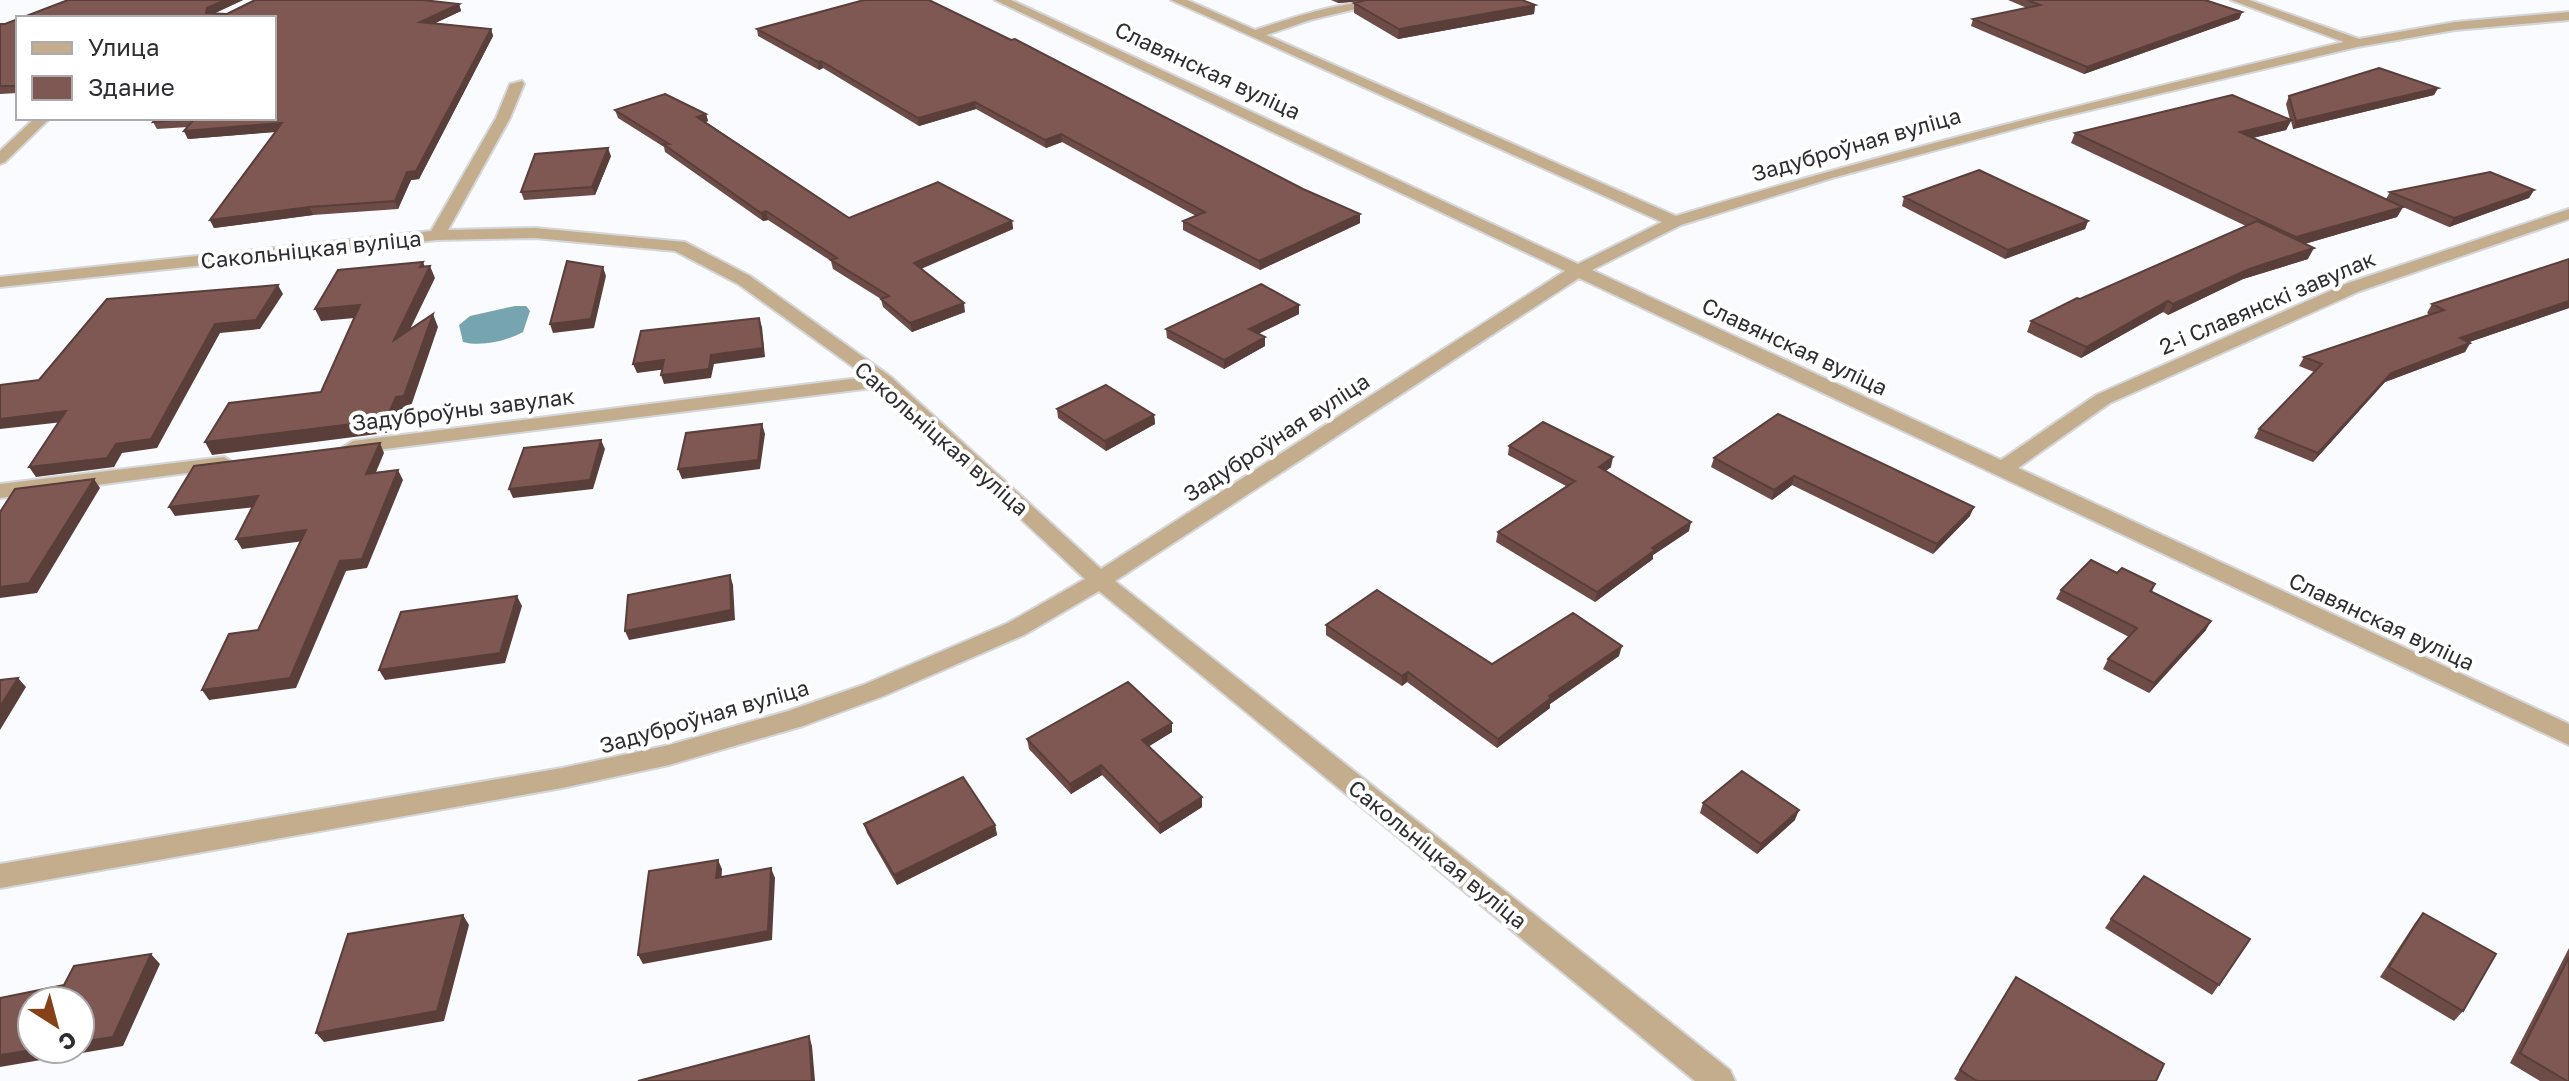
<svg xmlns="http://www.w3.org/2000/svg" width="2569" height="1081" font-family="'Golos Text',sans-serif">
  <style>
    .water { fill: #76a5af }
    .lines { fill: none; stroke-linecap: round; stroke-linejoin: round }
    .minor-casing { stroke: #d5d6d9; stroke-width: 4 }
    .minor { fill: #c3ad8d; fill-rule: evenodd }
    .wall { fill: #6d4c47 }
    .shaded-wall { fill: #593e3a }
    .building { fill: #7f5853; stroke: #593e3a; stroke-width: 2 }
    .labels { text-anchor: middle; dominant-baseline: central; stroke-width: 8; stroke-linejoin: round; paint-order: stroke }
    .street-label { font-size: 22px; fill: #2e2e31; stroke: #fff }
  </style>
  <rect width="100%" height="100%" fill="#fafbfe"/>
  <path class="water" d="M515 306H526L530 311 523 332C507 341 481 347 463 342L459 325 470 316Z"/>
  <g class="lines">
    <defs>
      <path id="minor" d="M995 0H1011L1578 264 1662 222 1171 0H1187L1255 30C1300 15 1346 0 1393 0L1310 20 1266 35 1676 216C1896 149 2120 95 2344 42L2231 0H2249L2359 39 2455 22 2569 12V20L2455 30 2357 47 2048 120 1832 178 1681 225 1592 270 2001 460 2096 395 2348 283 2569 209V219L2360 291 2110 403 2018 468 2569 724V745L1579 278 1115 581 1730 1070 1735 1081H1695L1099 591 1024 635 881 697 803 726 669 765 562 788 0 888V864L562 768 669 745 788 711 863 685 1008 623 1085 579 880 387 353 453 343 447 353 441 867 377 738 284 675 251 535 238 437 240 0 287V277L431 231 496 118 510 84 522 81 524 84 510 118 448 230 535 228 685 242 750 276 891 377 1101 569 1565 271Z
        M35 118H50L5 162 0 164V151Z
        M224 457 234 463 231 467 0 498V484Z"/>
    </defs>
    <use href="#minor" class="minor-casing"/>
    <use href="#minor" class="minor"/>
  </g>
  <path class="wall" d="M68 0H243L215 13 227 14 255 0H423L459 4 461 11 435 23 491 29 493 36 419 179 411 180 398 209 313 215 214 228 210 220 276 132 188 139 184 131 188 127 157 129 153 122 156 118H274V18H21Z
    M1331 0H1522L1535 5 1534 14 1398 39 1354 13V3L1363 1 1338 3Z
    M2008 0H2205L2242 12 2239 19 2084 74 1971 26 1973 19 2027 8Z
    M18 19V93L0 94V24H5Z
    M757 29 1303 189 1360 214V223L1260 270 1183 230V221L1196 216 1062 142 1046 148 976 109 919 126 823 68 819 70 758 36Z
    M2438 88 2434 95 2293 129 2291 121 2286 130 2253 138 2386 199 2390 192 2534 190 2529 198 2449 227 2403 207 2397 217 2304 244 2308 259 2243 279 2168 315 2163 312 2081 358 2027 332 2031 321 2246 226 2071 143 2075 133 2290 120 2286 104 2289 96Z
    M615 110 706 114 708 121 706 122 849 218 1012 221 1013 229 921 269 965 312 912 332 883 307 881 299 833 269 831 261 768 220 763 221 665 152 664 147 618 118Z
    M611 156 595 195 524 200 521 192Z
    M1904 197 2088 221 2085 229 2005 259 1902 206Z
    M2432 304 2569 308 2469 342 2470 343 2465 352 2385 382 2313 462 2254 438 2259 429 2314 372 2299 366 2304 357 2430 315 2427 313Z
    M1299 314 1258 334 1265 337V346L1224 369 1167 338 1166 329Z
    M1057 409 1154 415 1155 424 1106 451 1058 418Z
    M1509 446 1611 467 1606 471 1689 531 1653 555V559L1595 602 1496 542 1498 532 1566 486 1508 455Z
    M1714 458 1970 516 1933 554 1792 485 1772 500 1711 467Z
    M2117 573 2155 584 2152 592 2206 630 2149 693 2103 669 2108 659 2129 637 2056 599 2061 590Z
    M1326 625 1492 664 1619 656 1550 704V708L1497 748 1407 682 1402 686 1326 635Z
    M1172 723V732L1149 746 1202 797V807L1160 834 1102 775 1071 794 1029 749 1027 739Z
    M1703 803 1795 820 1757 854 1700 813Z
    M864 824 995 825 997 835 897 885 867 833Z
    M2423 913 2463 1011 2454 1021 2380 977 2415 923Z
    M2111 919 2250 939 2212 995 2105 928Z
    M2569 948V1081H2540L2510 1063Z
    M2016 977 2156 1081H1957L1954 1079Z"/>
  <path class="shaded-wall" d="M225 0H243L211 15 206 13 207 8Z
    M1338 0H1371L1338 3Z
    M459 4 461 11 423 29 420 22Z
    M1535 5 1534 14 1398 39 1399 29Z
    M2242 12 2239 19 2084 74 2087 67Z
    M491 29 493 36 419 179 411 180 398 209 395 201 407 172Z
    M821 61 823 68 819 70 818 62Z
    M2438 88 2434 95 2293 129 2296 121Z
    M975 102 976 109 919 126 918 118Z
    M706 114 708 121 699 124 697 117Z
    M2291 120 2286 130 2235 142 2240 132Z
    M282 123 286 131 188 139 184 131Z
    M1061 134 1062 142 1046 148 1045 140Z
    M608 148 611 156 595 195 592 187Z
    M2534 190 2529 198 2449 227 2454 218Z
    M309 207 313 215 214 228 210 220Z
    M2403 207 2397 217 2291 248 2296 237Z
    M766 211 768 220 763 221 761 213Z
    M1360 214V223L1260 270 1259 261Z
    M1012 221 1013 229 915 271 914 263Z
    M2088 221 2085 229 2005 259 2008 250Z
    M2314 248 2308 259 2243 279 2168 315 2173 304 2249 269Z
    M423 262 427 272 430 266 435 278 399 352 394 340Z
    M603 267 606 276 594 328 553 333 550 324Z
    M278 285 283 294 260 329 220 333 157 448 122 453 114 467 36 477 29 467 215 324Z
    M2168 301 2163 312 2081 358 2086 347Z
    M2569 301V308L2455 347 2460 338Z
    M964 303 965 312 912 332 910 323Z
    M360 305 366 317 321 321 315 309Z
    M1299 305V314L1249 338V329Z
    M433 314 438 327 410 409 402 410 393 432 212 455 205 442 386 420Z
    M759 318 762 327 765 357 714 364 711 378 664 384 661 375 711 355Z
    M1265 337V346L1224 369V360Z
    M2470 343 2465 352 2385 382 2313 462 2318 453 2391 373Z
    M664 360 667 369 637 373 633 364Z
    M66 411 72 421 0 429V419Z
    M1154 415 1155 424 1106 451 1105 441Z
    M762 424 765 434 760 469 682 479 678 469Z
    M601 440 605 449 593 489 513 498 509 489Z
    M380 443 384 453 371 484 366 474Z
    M1613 457 1611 467 1598 476 1599 467Z
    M398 470 403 480 367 568 346 571 296 688 209 700 202 690 340 561Z
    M1794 476 1792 485 1772 500 1774 490Z
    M94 479 100 488 37 593 0 598V587Z
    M258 496 264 506 175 516 169 507Z
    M1974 507 1970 516 1933 554 1937 544Z
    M1691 522 1689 531 1653 555V559L1595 602 1597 592 1652 548Z
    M306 530 312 540 242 549 236 539Z
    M730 575 733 585 735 620 629 640 625 631Z
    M517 596 522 606 505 663 385 680 379 670Z
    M2211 621 2206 630 2149 693 2154 683Z
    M1622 646 1619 656 1550 704V708L1497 748 1498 739 1549 696Z
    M1408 672 1407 682 1402 686V676Z
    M18 678 26 687 0 730V707Z
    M1172 723V732L1143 750 1142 740Z
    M1101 765 1102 775 1071 794 1070 784Z
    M1202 797V807L1160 834 1159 824Z
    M1799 810 1795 820 1757 854 1761 844Z
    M995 825 997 835 897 885 894 875Z
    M718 860 722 869 721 888 716 878Z
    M771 868 775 878 772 940 643 964 638 955Z
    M463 915 469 925 444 1021 324 1042 316 1033Z
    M151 954 160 964 123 1046 0 1067V1055L39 1049H80V1042Z
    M809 1036 812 1046 815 1081H812Z"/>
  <path class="building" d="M68 0H225L207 8 206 13 227 14 255 0H423L459 4 420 22 491 29 416 171 407 172 395 201 309 207 210 220 282 123 184 131 195 118 153 122 156 118H274V18H21Z
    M864 0H929L1011 40 1015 39 1303 189 1360 214 1259 261 1183 221 1205 212 1061 134 1045 140 975 102 918 118 821 61 818 62 757 29Z
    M1366 0H1522L1535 5 1399 29 1354 3Z
    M2027 0H2205L2242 12 2087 67 1973 19 2040 5Z
    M18 19V86H0V24H5Z
    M2379 68 2438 88 2296 121 2289 96Z
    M665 94 706 114 697 117 849 218 938 182 1012 221 914 263 964 303 910 323 881 299 889 296 831 260 837 258 766 211 761 213 663 144H669L615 110Z
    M2232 95 2291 120 2240 132 2403 207 2296 237 2075 133Z
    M608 148 592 187 521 192 535 154Z
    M1979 170 2088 221 2008 250 1904 197Z
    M2490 172 2534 190 2454 218 2390 192Z
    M2257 221 2314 248 2249 269 2173 304 2168 301 2086 347 2031 321 2077 298 2080 299Z
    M2569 259V301L2460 338 2470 343 2391 373 2318 453 2259 429 2322 364 2304 357 2444 310 2432 304Z
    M567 261 603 267 591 319 550 324Z
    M423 262 420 267 430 266 394 340 433 314 404 396 396 397 386 420 205 442 229 403 321 392 360 305 315 309 338 270Z
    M1261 284 1299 305 1249 329 1265 337 1224 360 1166 329Z
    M278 285 256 320 215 324 151 439 116 444 107 458 29 467 66 411 0 419V385L39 380 107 299Z
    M759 318 763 348 711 355 709 369 661 375 664 360 633 364 641 331Z
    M1106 385 1154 415 1105 441 1057 409Z
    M1778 414 1974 507 1937 544 1794 476 1774 490 1714 458Z
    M1543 422 1613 457 1599 467 1691 522 1652 548 1655 550 1597 592 1498 532 1575 481 1509 446Z
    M762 424 758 460 678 469 686 433Z
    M601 440 590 480 509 489 524 448Z
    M380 443 366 474 398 470 362 559 340 561 290 678 202 690 229 634 258 630 306 530 236 539 258 496 169 507 194 466Z
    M94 479 29 583 0 587V512L15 489Z
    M2091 560 2117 573 2122 568 2155 584 2150 591 2211 621 2154 683 2108 659 2137 628 2061 590Z
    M730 575 731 610 625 631 628 595Z
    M1377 590 1492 664 1573 613 1622 646 1549 696 1551 698 1498 739 1408 672 1402 676 1326 625Z
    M517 596 500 653 379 670 401 612Z
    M18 678 0 707V680Z
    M1128 682 1172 723 1142 740 1202 797 1159 824 1101 765 1070 784 1027 739Z
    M1742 771 1799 810 1761 844 1703 803Z
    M963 777 995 825 894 875 864 824Z
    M718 860 716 878 771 868 768 931 638 955 649 871Z
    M2144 876 2250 939 2219 985 2111 919Z
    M2423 913 2496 954 2463 1011 2389 967Z
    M463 915 437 1011 316 1033 348 934Z
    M151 954 113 1037 80 1042V1001H32V1049H39L0 1055V998L64 985 74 966Z
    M2569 957V1081H2567L2520 1053Z
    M2016 977 2164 1064 2156 1081H1977L1960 1070Z
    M809 1036 812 1081H638Z"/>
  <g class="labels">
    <g class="street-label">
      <text transform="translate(1208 70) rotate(25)">Славянская вуліца</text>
      <text transform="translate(1856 144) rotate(-16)">Задуброўная вуліца</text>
      <text transform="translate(311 249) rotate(-6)">Сакольніцкая вуліца</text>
      <text transform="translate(2267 302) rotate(-23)">2-і Славянскі завулак</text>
      <text transform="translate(1795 346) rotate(25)">Славянская вуліца</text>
      <text transform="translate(463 409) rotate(-7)">Задуброўны завулак</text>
      <text transform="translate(1276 437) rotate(-33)">Задуброўная вуліца</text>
      <text transform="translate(942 438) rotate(41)">Сакольніцкая вуліца</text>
      <text transform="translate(2382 621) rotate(25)">Славянская вуліца</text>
      <text transform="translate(704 716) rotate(-16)">Задуброўная вуліца</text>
      <text transform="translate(1438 854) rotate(39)">Сакольніцкая вуліца</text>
    </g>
  </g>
  <rect x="16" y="16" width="260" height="104" fill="#ffffff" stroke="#ababad" stroke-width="2"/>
  <rect x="32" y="42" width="40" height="12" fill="#c3ad8d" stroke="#ababad" stroke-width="2"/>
  <text x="88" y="56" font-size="24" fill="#2e2e31">Улица</text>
  <rect x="32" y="76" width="40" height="24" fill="#7f5853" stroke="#ababad" stroke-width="2"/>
  <text x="88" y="96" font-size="24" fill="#2e2e31">Здание</text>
  <g transform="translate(56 1025) rotate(144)"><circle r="38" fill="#ffffff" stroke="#ababad" stroke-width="2"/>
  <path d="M0-6L14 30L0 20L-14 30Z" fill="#864119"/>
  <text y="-12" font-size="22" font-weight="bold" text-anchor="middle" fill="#2e2e31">С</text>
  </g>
</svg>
